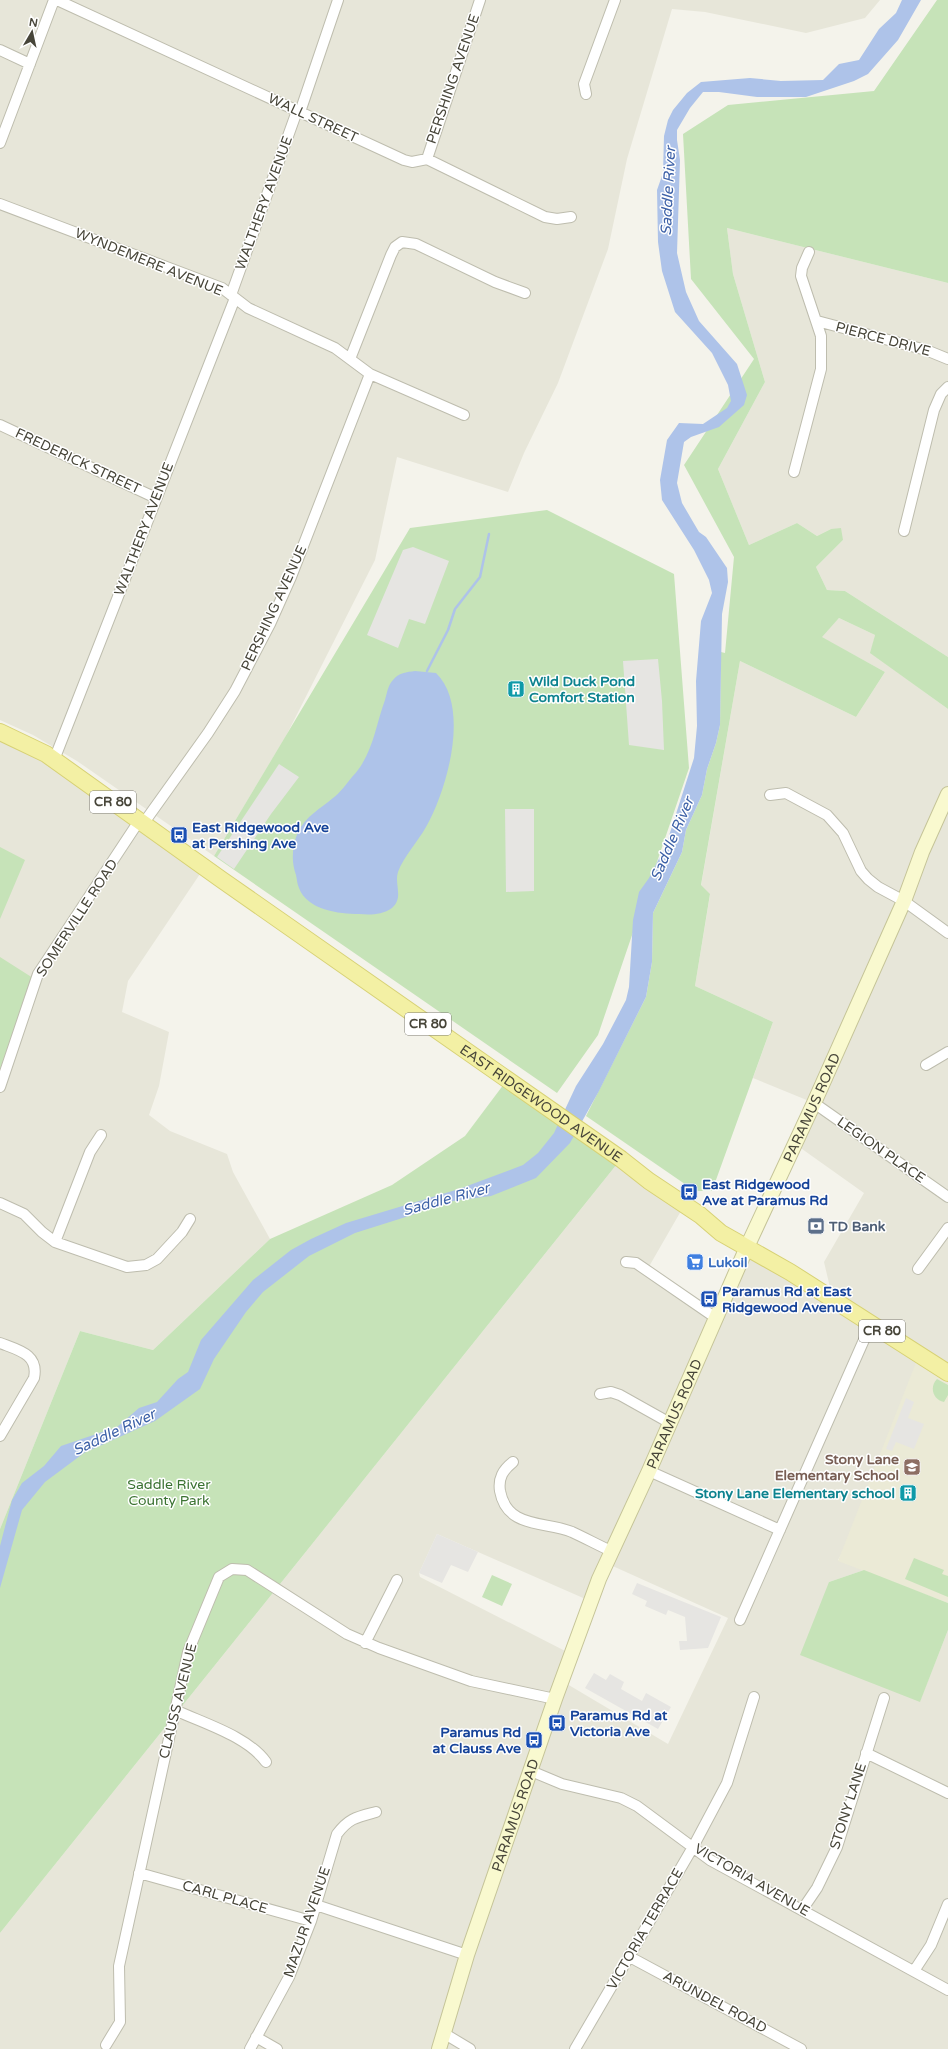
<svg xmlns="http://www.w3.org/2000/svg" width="948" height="2049" font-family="'Varela Round',sans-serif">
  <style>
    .residential { fill: #e7e6d9; fill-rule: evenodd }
    .education { fill: #ebead6 }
    .green { fill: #c6e3b8 }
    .parking { fill: #e6e5e2 }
    .water { fill: #aec3e9 }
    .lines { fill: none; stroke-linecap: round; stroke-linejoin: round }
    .stream { stroke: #aec3e9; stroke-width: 2.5 }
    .minor-casing { stroke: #bebdae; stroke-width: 12 }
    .secondary-casing { stroke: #c5c498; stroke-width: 16 }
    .primary-casing { stroke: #d7d175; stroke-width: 18 }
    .minor { stroke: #fff; stroke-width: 10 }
    .secondary { stroke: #f9f9cf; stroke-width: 14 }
    .primary { stroke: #f3f0a4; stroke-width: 16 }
    .labels { text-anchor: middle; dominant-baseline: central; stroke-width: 3; stroke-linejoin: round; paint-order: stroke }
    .shield { fill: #fff; stroke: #7e7d74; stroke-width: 1 }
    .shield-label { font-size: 13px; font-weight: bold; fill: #474539 }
    .street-label { font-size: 14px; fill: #474539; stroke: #fff }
    .culture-label { font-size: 14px; font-weight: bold; fill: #0d838f; stroke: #fff; text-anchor: start }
    .transit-label { font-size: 14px; font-weight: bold; fill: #164399; stroke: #fff; text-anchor: start }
    .service-label { font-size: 14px; font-weight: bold; fill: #4e5e75; stroke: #fff; text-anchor: start }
    .shop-label { font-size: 14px; font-weight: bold; fill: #366cbe; stroke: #fff; text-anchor: start }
    .education-label { font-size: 14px; font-weight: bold; fill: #785e54; stroke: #fff; text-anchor: end }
    .park-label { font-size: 14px; fill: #3b7332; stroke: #fff }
    .water-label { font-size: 15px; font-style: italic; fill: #3e62a8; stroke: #fff }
  </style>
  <rect width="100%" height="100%" fill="#f4f3eb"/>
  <path class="residential" d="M0 0H880L865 18 806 33 705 12 672 9 627 159 608 249 558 383 524 453 508 492 397 457 375 560 286 736 214 856 77 761 33 735 0 720Z
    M727 228 948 283V657L845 591 827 590 816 567 843 540 831 529 817 536 797 523 749 545 718 469 765 382 733 274Z
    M839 618 875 635 871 653 948 709V1373L838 1560 864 1570 829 1582 920 1701 948 1630V2049H0V1933L621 1159 685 1204 647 1270 716 1318 747 1247 833 1300 824 1262 864 1193 795 1144 814 1103 753 1078 773 1022 695 986 710 895 701 886 740 661 856 717 885 672 821 637ZM437 1534 590 1601 606 1563 728 1618 668 1744 562 1681 571 1654 420 1577 419 1573Z
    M0 732 204 868 128 981 122 1012 169 1032 159 1086 149 1115 170 1131 227 1154 233 1172 270 1239 153 1350 80 1331 0 1529Z"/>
  <path class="education" d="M919 1355 948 1373V1603L838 1561Z"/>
  <path class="green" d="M937 0H948V283L727 228 733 274 765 382 718 469 749 545 797 523 817 536 831 529 841 528 843 540 816 567 827 590 845 591 948 657V709L870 653 875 635 839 618 822 637 885 672 856 717 740 661 701 885 710 894 695 986 773 1022 712 1191H695L586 1116 646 997 652 962 653 913 682 852 686 830 702 795 707 769 716 743 720 725 721 652 725 653 734 557 684 465 754 359 691 279 683 134 728 105 874 91Z
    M547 510 674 574 689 768 598 1035 557 1093 214 856 410 528Z
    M0 847 25 860 0 919Z
    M0 957 33 978 0 1069Z
    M507 1080 621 1159 0 1933V1529L80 1331 153 1350 270 1239 392 1185 465 1136Z
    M937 1379 948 1385V1395L944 1402C933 1400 929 1387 937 1379Z
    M914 1558 944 1570 942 1574 948 1576V1597L905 1579Z
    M864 1570 948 1603V1630L920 1702 800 1655 829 1582Z
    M492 1575 512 1584 502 1606 482 1597Z"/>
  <path class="parking" d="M413 547 449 561 425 624 409 619 398 648 367 635 403 550Z
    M658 659 662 701 664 750 629 745 623 661Z
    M279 764 299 777 271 814 234 869 217 857Z
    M505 809H534V891L506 892Z
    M906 1398 914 1402 908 1418 924 1424 914 1449 896 1442 892 1451 886 1449Z
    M437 1534 478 1552 468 1572 451 1565 442 1583 419 1573Z
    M637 1583 721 1617 708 1648 680 1650 679 1641H687L685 1617 668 1610 666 1615 645 1606 647 1601 632 1594Z
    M594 1673 606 1680 610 1674 624 1682 621 1689 642 1701 646 1693 671 1707 658 1729 585 1688Z"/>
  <path class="water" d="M902 0H921L898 40 868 74 854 81 806 97H757L719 92H703L690 108 677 130V140L680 160 677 253 686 292 699 321 737 364 747 395 744 405 719 427 691 437 684 442 677 483 682 503 699 532 706 537 727 568 728 582 722 614 720 725 716 743 707 769 702 795 686 830 682 852 653 913 652 962 646 997 599 1091 570 1143 536 1178 491 1196 439 1203 412 1215 355 1233 309 1256 263 1292 246 1312 214 1359 200 1389 155 1421 84 1453 45 1482 22 1510 0 1588V1546L12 1500 22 1483 44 1466 61 1446 117 1427 139 1408 157 1402 178 1379 188 1372 201 1340 253 1280 291 1250 311 1239 346 1223 459 1189 523 1165 538 1153 554 1133 576 1086 603 1044 626 1000 629 987 633 920 639 892 649 878 666 845 694 758 697 726 696 681 701 621 712 593 709 580 694 550 662 500 660 480 667 440 679 423 703 424 727 408 731 401 728 385 712 353 675 312 662 271 658 242 657 190 663 173 664 136 668 120 673 110 687 93 701 82 750 78 781 81 823 80 839 64 859 60 879 29 896 13Z
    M415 671 436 673C471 707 447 790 426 827 418 841 403 858 398 872 394 884 404 898 392 908 382 915 370 915 359 914 339 914 307 910 299 888 297 884 297 879 296 875 291 862 292 846 298 832 306 816 320 809 333 798 341 792 346 784 352 777 373 755 375 727 385 700 387 693 388 685 393 680 398 673 407 672 415 671Z"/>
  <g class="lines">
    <path class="stream" d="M427 671 448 630 455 609 480 577 489 534"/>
    <defs>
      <path id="minor" d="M57 0 404 160 412 162 427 159 545 217 557 219 571 217
        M0 50 30 64
        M586 94 584 84 615 0
        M300 112 338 0
        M0 143 54 0
        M427 159 480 0
        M0 204 222 288 248 308 335 348 370 374 464 415
        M231 295 297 111
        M817 321 926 350 948 359
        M350 359 391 255 395 247 402 242 416 244 495 282 525 293
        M0 425 156 498
        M794 472 821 369V336L801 276 802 268 809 252
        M904 531 934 410 941 394 948 387
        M54 760 235 298
        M770 795 786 793 827 815 843 833 861 871 868 879 878 887 904 901 948 933
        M143 824 208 733 235 691 270 624 291 577 370 374
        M926 1065 948 1052
        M0 1087 38 974 139 821
        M814 1103 948 1197
        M0 1203 24 1214 42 1232 55 1242 127 1267 146 1265 157 1259 182 1232 190 1219
        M55 1242 90 1152 101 1135
        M626 1262 636 1263 716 1318
        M918 1269 948 1228
        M0 1343C18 1350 39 1354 34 1378L0 1436
        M600 1394 611 1392 620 1395 670 1423
        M513 1462C503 1470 498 1478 500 1491 507 1529 545 1521 572 1532 585 1538 598 1545 611 1551
        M649 1471 780 1530
        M740 1620 871 1324
        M365 1643 397 1580
        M175 1710C205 1724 247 1736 266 1762
        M866 1753 948 1793
        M531 1771 562 1784 621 1798 637 1806 710 1860 948 1990
        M139 1873 311 1921
        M316 1905 467 1955
        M802 1910 817 1888 837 1847 884 1698
        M628 1956 801 2049
        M914 1971 931 1945 948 1904
        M445 2034 470 2049
        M256 2037 277 2049
        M106 2045 120 2022 119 1966 188 1652 219 1577 232 1569 247 1570 347 1634 379 1648 471 1681 555 1699
        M250 2049 289 1977 311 1921 337 1834C349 1818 357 1817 376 1812
        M575 2049 693 1847 727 1783 754 1697"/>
      <g id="secondary">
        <path id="s1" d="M439 2049 467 1955 555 1699 599 1579 649 1471 747 1247 814 1103 904 901 922 852 948 794"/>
      </g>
      <g id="primary">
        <path id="s2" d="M0 732 46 754 222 880 621 1159 649 1181 700 1215 721 1233 790 1272 948 1373"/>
      </g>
    </defs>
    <use href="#minor" class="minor-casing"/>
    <use href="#secondary" class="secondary-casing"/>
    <use href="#primary" class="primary-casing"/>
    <use href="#minor" class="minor"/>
    <use href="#secondary" class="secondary"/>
    <use href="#primary" class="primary"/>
  </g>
  <defs>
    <symbol id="building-square" viewBox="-11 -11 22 22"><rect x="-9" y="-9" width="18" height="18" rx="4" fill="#0f9aa8" stroke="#fff"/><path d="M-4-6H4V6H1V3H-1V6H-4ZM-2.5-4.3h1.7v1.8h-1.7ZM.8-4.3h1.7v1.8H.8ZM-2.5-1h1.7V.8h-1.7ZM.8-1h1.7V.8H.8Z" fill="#fff"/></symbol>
    <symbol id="bus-square" viewBox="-11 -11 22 22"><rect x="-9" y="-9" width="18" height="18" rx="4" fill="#1a4fb4" stroke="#fff"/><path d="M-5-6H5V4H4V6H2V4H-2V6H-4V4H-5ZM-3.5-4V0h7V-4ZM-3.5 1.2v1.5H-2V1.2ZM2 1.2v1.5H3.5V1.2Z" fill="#fff"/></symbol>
    <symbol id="bank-square" viewBox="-11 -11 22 22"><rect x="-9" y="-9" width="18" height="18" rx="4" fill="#5c6f8a" stroke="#fff"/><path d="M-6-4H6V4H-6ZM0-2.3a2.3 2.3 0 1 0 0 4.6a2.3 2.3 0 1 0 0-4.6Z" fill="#fff"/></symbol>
    <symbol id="supermarket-square" viewBox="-11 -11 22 22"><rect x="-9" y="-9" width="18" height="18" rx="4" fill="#3f7fe0" stroke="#fff"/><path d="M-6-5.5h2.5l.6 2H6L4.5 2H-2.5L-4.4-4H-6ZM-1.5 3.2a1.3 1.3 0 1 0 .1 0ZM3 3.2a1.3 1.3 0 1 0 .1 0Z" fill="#fff"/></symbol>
    <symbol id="school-square" viewBox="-11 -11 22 22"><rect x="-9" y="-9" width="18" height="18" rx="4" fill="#8d6e63" stroke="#fff"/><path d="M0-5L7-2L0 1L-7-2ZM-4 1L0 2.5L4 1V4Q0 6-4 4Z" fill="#fff"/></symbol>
  </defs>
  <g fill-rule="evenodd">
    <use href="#building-square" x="506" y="679" width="20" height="20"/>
    <use href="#bus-square" x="169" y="825" width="20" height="20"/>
    <use href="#bus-square" x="679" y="1182" width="20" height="20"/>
    <use href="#bank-square" x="806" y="1216" width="20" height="20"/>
    <use href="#supermarket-square" x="685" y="1252" width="20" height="20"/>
    <use href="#bus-square" x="699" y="1289" width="20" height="20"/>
    <use href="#school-square" x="902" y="1457" width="20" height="20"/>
    <use href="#building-square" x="898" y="1483" width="20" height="20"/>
    <use href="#bus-square" x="547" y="1713" width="20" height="20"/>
    <use href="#bus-square" x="524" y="1730" width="20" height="20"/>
  </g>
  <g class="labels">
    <g class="shield">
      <rect x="90" y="791" width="46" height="22" rx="3"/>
      <rect x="405" y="1013" width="46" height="22" rx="3"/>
      <rect x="859" y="1320" width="46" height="22" rx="3"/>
    </g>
    <g class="shield-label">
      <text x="113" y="802">CR 80</text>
      <text x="428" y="1024">CR 80</text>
      <text x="882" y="1331">CR 80</text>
    </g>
    <g class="street-label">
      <text transform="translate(453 79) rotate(-71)">PERSHING AVENUE</text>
      <text transform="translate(313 118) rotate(25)">WALL STREET</text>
      <text transform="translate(264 203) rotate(-70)">WALTHERY AVENUE</text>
      <text transform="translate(149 262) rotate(22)">WYNDEMERE AVENUE</text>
      <text transform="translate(883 339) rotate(15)">PIERCE DRIVE</text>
      <text transform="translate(78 461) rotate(25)">FREDERICK STREET</text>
      <text transform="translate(144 529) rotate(-69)">WALTHERY AVENUE</text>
      <text transform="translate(274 608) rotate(-65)">PERSHING AVENUE</text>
      <text transform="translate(77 918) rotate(-57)">SOMERVILLE ROAD</text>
      <text stroke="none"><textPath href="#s2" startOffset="657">EAST RIDGEWOOD AVENUE</textPath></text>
      <text stroke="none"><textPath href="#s1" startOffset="1014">PARAMUS ROAD</textPath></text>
      <text transform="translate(881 1150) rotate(35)">LEGION PLACE</text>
      <text stroke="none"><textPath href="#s1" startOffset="678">PARAMUS ROAD</textPath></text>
      <text transform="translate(178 1701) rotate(-76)">CLAUSS AVENUE</text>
      <text transform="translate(848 1806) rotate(-72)">STONY LANE</text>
      <text stroke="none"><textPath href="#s1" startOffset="246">PARAMUS ROAD</textPath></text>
      <text transform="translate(752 1880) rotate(30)">VICTORIA AVENUE</text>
      <text transform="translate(225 1897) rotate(16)">CARL PLACE</text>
      <text transform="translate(307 1922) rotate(-71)">MAZUR AVENUE</text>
      <text transform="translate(645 1929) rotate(-60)">VICTORIA TERRACE</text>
      <text transform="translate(715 2002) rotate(28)">ARUNDEL ROAD</text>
    </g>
    <g class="culture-label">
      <text x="529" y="681">Wild Duck Pond<tspan x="529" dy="16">Comfort Station</tspan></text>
      <text x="895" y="1493" text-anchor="end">Stony Lane Elementary school</text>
    </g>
    <g class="transit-label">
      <text x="192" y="827">East Ridgewood Ave<tspan x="192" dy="16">at Pershing Ave</tspan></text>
      <text x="702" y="1184">East Ridgewood<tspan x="702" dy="16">Ave at Paramus Rd</tspan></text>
      <text x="722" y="1291">Paramus Rd at East<tspan x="722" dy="16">Ridgewood Avenue</tspan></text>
      <text x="570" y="1715">Paramus Rd at<tspan x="570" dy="16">Victoria Ave</tspan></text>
      <text x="521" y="1732" text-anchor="end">Paramus Rd<tspan x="521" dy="16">at Clauss Ave</tspan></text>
    </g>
    <g class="service-label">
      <text x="829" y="1226">TD Bank</text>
    </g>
    <g class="shop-label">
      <text x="708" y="1262">Lukoil</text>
    </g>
    <g class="education-label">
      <text x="899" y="1459">Stony Lane<tspan x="899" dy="16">Elementary School</tspan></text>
    </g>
    <g class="park-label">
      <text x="169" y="1484">Saddle River<tspan x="169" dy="16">County Park</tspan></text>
    </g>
    <g class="water-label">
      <text transform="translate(668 191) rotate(-87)">Saddle River</text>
      <text transform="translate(672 839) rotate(-67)">Saddle River</text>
      <text transform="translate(446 1199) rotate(-15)">Saddle River</text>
      <text transform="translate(114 1432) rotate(-25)">Saddle River</text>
    </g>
  </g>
  <g transform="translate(32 32) rotate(9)" stroke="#ffffff" stroke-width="3" paint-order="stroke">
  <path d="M0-3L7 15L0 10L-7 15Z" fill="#474539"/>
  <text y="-6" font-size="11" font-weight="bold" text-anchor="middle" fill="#474539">N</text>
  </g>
</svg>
